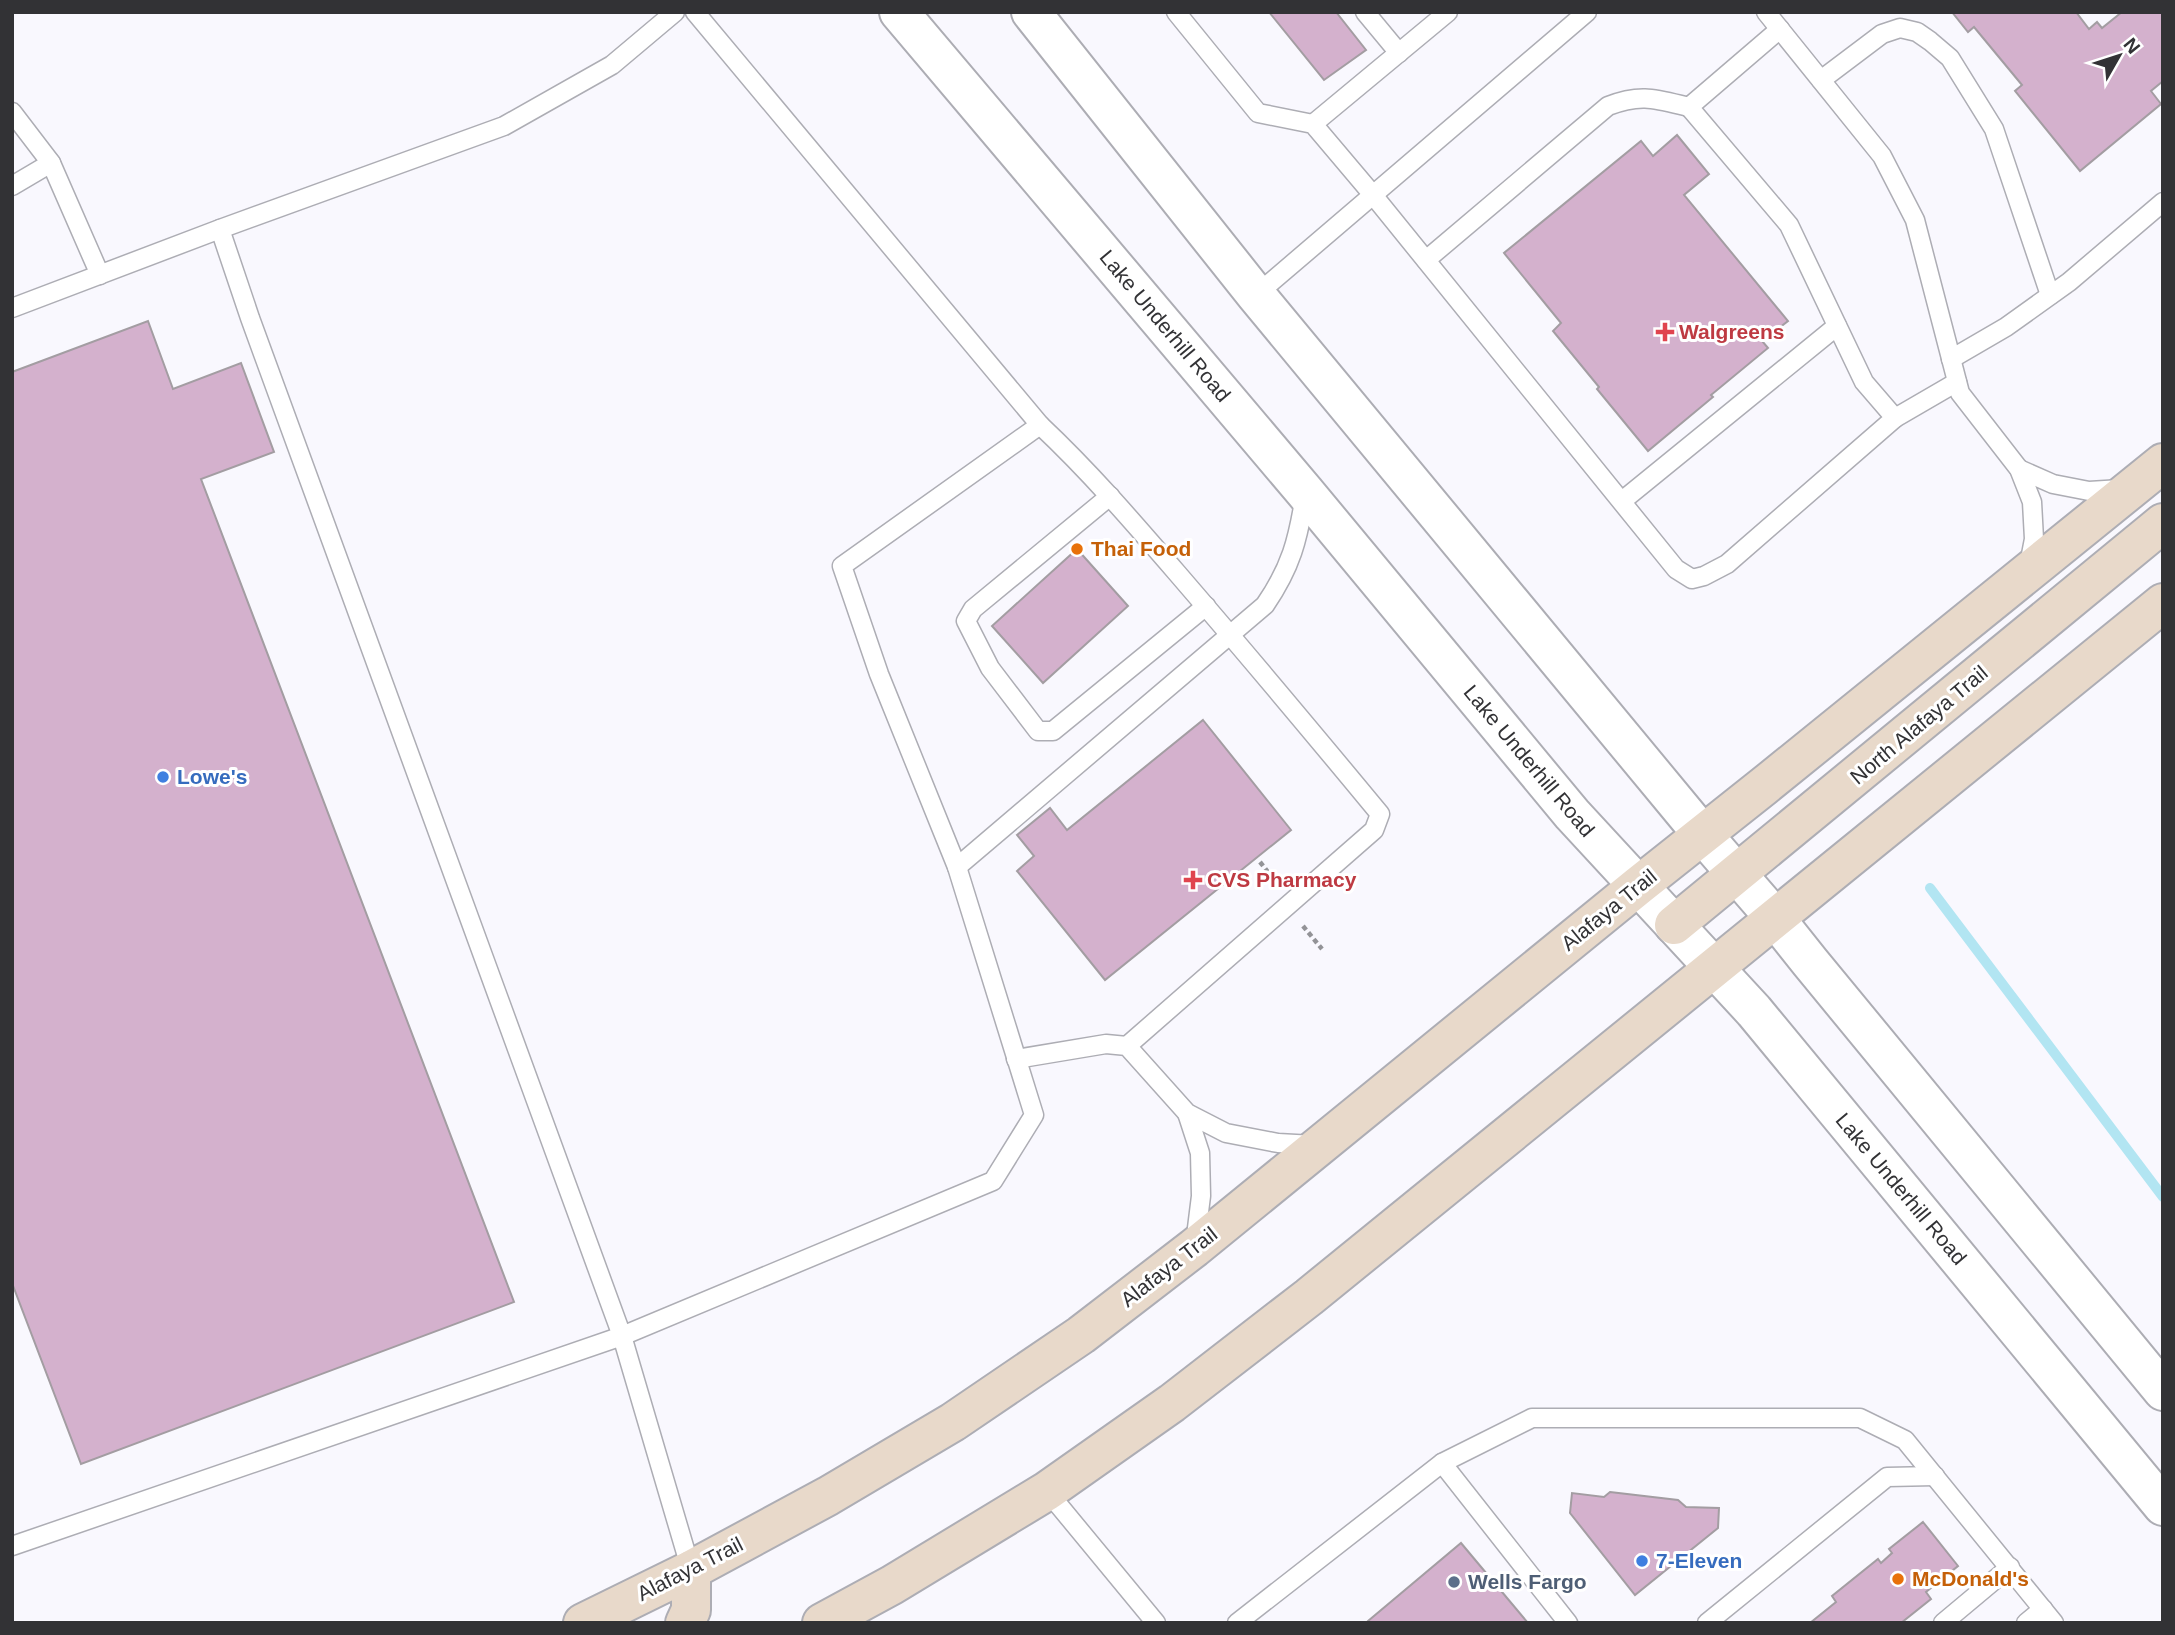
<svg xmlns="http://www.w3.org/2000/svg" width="2175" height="1635" viewBox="0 0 2175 1635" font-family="Helvetica,sans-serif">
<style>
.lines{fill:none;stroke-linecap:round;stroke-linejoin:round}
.stream{stroke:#b2e5f2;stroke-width:10}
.building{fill:#d4b1cd;stroke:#a39da2;stroke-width:2}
.service-casing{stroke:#adadb4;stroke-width:21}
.tertiary-casing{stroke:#adadb4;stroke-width:42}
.secondary-casing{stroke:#adadb4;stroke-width:42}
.path{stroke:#939397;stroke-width:4.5;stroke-dasharray:5 3.5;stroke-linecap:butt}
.service{stroke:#fff;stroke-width:18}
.tertiary{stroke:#fff;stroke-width:38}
.secondary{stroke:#e8d9ca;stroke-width:38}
.health-dot{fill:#e0444e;stroke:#fff;stroke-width:2.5}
.food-dot{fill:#e8710a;stroke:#fff;stroke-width:2.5}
.shop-dot{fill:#3f7fe0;stroke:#fff;stroke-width:2.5}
.service-dot{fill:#5c6f8a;stroke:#fff;stroke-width:2.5}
.labels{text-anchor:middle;stroke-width:6;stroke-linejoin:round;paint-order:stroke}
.street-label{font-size:21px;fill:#323235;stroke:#fff}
.health-label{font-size:21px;font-weight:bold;fill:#be3a42;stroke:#fff;text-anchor:start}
.food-label{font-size:21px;font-weight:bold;fill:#c56008;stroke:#fff;text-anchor:start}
.shop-label{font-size:21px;font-weight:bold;fill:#366cbe;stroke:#fff;text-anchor:start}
.service-label{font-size:21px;font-weight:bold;fill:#4e5e75;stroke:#fff;text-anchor:start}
</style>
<rect width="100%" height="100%" fill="#f9f8fe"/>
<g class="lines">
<!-- stream -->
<path class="stream" d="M1930 888 2163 1197"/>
</g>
<!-- building -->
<g class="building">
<path d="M1269 12H1336L1366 50 1324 80Z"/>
<path d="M1952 12H2076L2089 29 2097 22 2102 28 2122 12H2163V81L2151 91 2161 104 2080 171 2015 91 2022 85 1974 27 1968 32Z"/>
<path d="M1677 135 1709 174 1684 195 1788 321 1762 341 1768 348 1711 395 1713 397 1648 451 1597 389 1599 387 1553 331 1561 323 1504 253 1641 141 1653 156Z"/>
<path d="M148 321 173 389 241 363 274 452 201 479 514 1302 81 1464 12 1283V372Z"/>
<path d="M1077 549 1128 606 1043 683 992 626Z"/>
<path d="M1203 720 1291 830 1105 980 1017 871 1034 856 1017 835 1050 808 1067 830Z"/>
<path d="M1610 1492 1678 1500 1686 1507 1719 1508 1718 1528 1635 1595 1570 1513 1572 1493 1604 1497Z"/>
<path d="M1923 1522 1958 1566 1926 1592 1931 1599 1901 1623H1810L1836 1602 1832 1596 1878 1559 1881 1563 1892 1553 1889 1549Z"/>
<path d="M1461 1543 1528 1623H1369L1368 1621Z"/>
</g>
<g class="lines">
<!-- service casing -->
<g class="service-casing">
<g id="service">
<path d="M1176 12 1258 113 1313 124 1373 195 1676 569 1692 579 1704 576 1727 564 1895 418 1864 382 1789 225 1689 107 1780 29"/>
<path d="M1365 12 1399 53"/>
<path d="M1766 12 1882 156 1915 220 1960 393 2019 469 2032 502 2034 539 2029 565"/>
<path d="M1821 80 1882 34 1900 28 1917 32 1930 41 1950 58 1994 129 2050 295"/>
<path d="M12 112 51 163 100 275"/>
<path d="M1313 124 1448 12"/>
<path d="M12 186 51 163"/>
<path d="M220 229 250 318 622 1336 691 1570"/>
<path d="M1426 260 1608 106C1641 93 1656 99 1689 107"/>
<path d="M1256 295 1587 12"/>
<path d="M12 308 220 229 504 126 612 65 675 12"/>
<path d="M1951 359 2006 327 2069 282 2163 202"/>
<path d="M1895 418 1957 382"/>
<path d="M1040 425C1089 471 1133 522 1177 573 1246 653 1313 733 1380 814L1374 830 1127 1046"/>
<path d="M2019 469 2053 484 2089 491 2121 489"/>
<path d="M1110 496 973 609 966 621 990 668 1038 731H1053L1206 606"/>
<path d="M1622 501 1837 326"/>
<path d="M957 867 1265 605C1291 567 1298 540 1305 495"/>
<path d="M1016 1059 1106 1044 1127 1046 1187 1113 1226 1133 1278 1143 1314 1145"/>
<path d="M1187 1113 1200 1153 1201 1196 1195 1244"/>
<path d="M1442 1463 1568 1623"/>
<path d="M1047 1491 1156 1623"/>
<path d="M12 1546 622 1336 993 1181 1034 1115 957 867 879 674 842 566 1040 425 695 12"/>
<path d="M1237 1623 1442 1463 1532 1418H1860L1905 1440 2054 1623"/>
<path d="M1707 1623 1887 1477 1935 1476"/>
<path d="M1943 1623 2010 1567"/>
<path d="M2026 1623 2043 1609"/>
</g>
</g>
<!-- tertiary casing -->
<g class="tertiary-casing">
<g id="tertiary">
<path d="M899 12 1305 492 1572 814 1754 1011 2163 1506"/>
<path d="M1031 12 1256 295 1703 835 1775 918 1810 962 2163 1391"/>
</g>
</g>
<!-- secondary casing -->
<g class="secondary-casing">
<g id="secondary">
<path d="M1674 925 2163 523"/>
<path d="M583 1623 691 1570 828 1496 953 1422 1081 1335 1194 1248 1638 886 1764 786 2163 463"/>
<path d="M685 1623 691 1610V1570"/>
<path d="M822 1623 892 1585 1047 1491 1172 1403 1309 1297 2163 603"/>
</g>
</g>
<!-- path -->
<g class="path">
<path d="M1260 862 1275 881"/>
<path d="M1303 926 1322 949"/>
</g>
<!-- service -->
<use href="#service" class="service"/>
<!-- tertiary -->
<use href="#tertiary" class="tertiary"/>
<!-- secondary -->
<use href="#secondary" class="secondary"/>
</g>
<!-- markers -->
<g class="health-dot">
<path d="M1661.5 321.5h7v7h7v7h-7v7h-7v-7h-7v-7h7z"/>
<path d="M1189.5 869.5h7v7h7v7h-7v7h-7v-7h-7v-7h7z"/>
</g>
<g class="food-dot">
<circle cx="1077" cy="549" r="7"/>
<circle cx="1898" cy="1579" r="7"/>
</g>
<g class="shop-dot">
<circle cx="163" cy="777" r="7"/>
<circle cx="1642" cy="1561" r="7"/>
</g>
<circle class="service-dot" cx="1454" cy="1582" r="7"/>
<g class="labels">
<!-- street labels -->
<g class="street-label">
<text transform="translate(1165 326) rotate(50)" y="7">Lake Underhill Road</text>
<text transform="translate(1919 725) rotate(-40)" y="7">North Alafaya Trail</text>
<text transform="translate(1529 761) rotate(50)" y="7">Lake Underhill Road</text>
<text transform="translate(1609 910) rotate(-39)" y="7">Alafaya Trail</text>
<text transform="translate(1901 1189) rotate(50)" y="7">Lake Underhill Road</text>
<text transform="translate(1169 1267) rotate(-38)" y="7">Alafaya Trail</text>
<text transform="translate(690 1569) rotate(-27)" y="7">Alafaya Trail</text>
</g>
<!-- health labels -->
<g class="health-label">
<text x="1679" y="339">Walgreens</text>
<text x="1207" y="887">CVS Pharmacy</text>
</g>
<!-- food labels -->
<g class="food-label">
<text x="1091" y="556">Thai Food</text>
<text x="1912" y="1586">McDonald's</text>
</g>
<!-- shop labels -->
<g class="shop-label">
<text x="177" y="784">Lowe's</text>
<text x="1656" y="1568">7-Eleven</text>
</g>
<!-- service labels -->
<g class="service-label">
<text x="1468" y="1589">Wells Fargo</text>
</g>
</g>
<!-- border -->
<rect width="2175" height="1635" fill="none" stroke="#323235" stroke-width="28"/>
<!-- north arrow -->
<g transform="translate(2119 56) rotate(51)" stroke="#ffffff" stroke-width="5" paint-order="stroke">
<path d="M0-5L12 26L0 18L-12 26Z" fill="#323235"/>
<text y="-10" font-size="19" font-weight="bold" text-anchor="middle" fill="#323235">N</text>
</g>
</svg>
